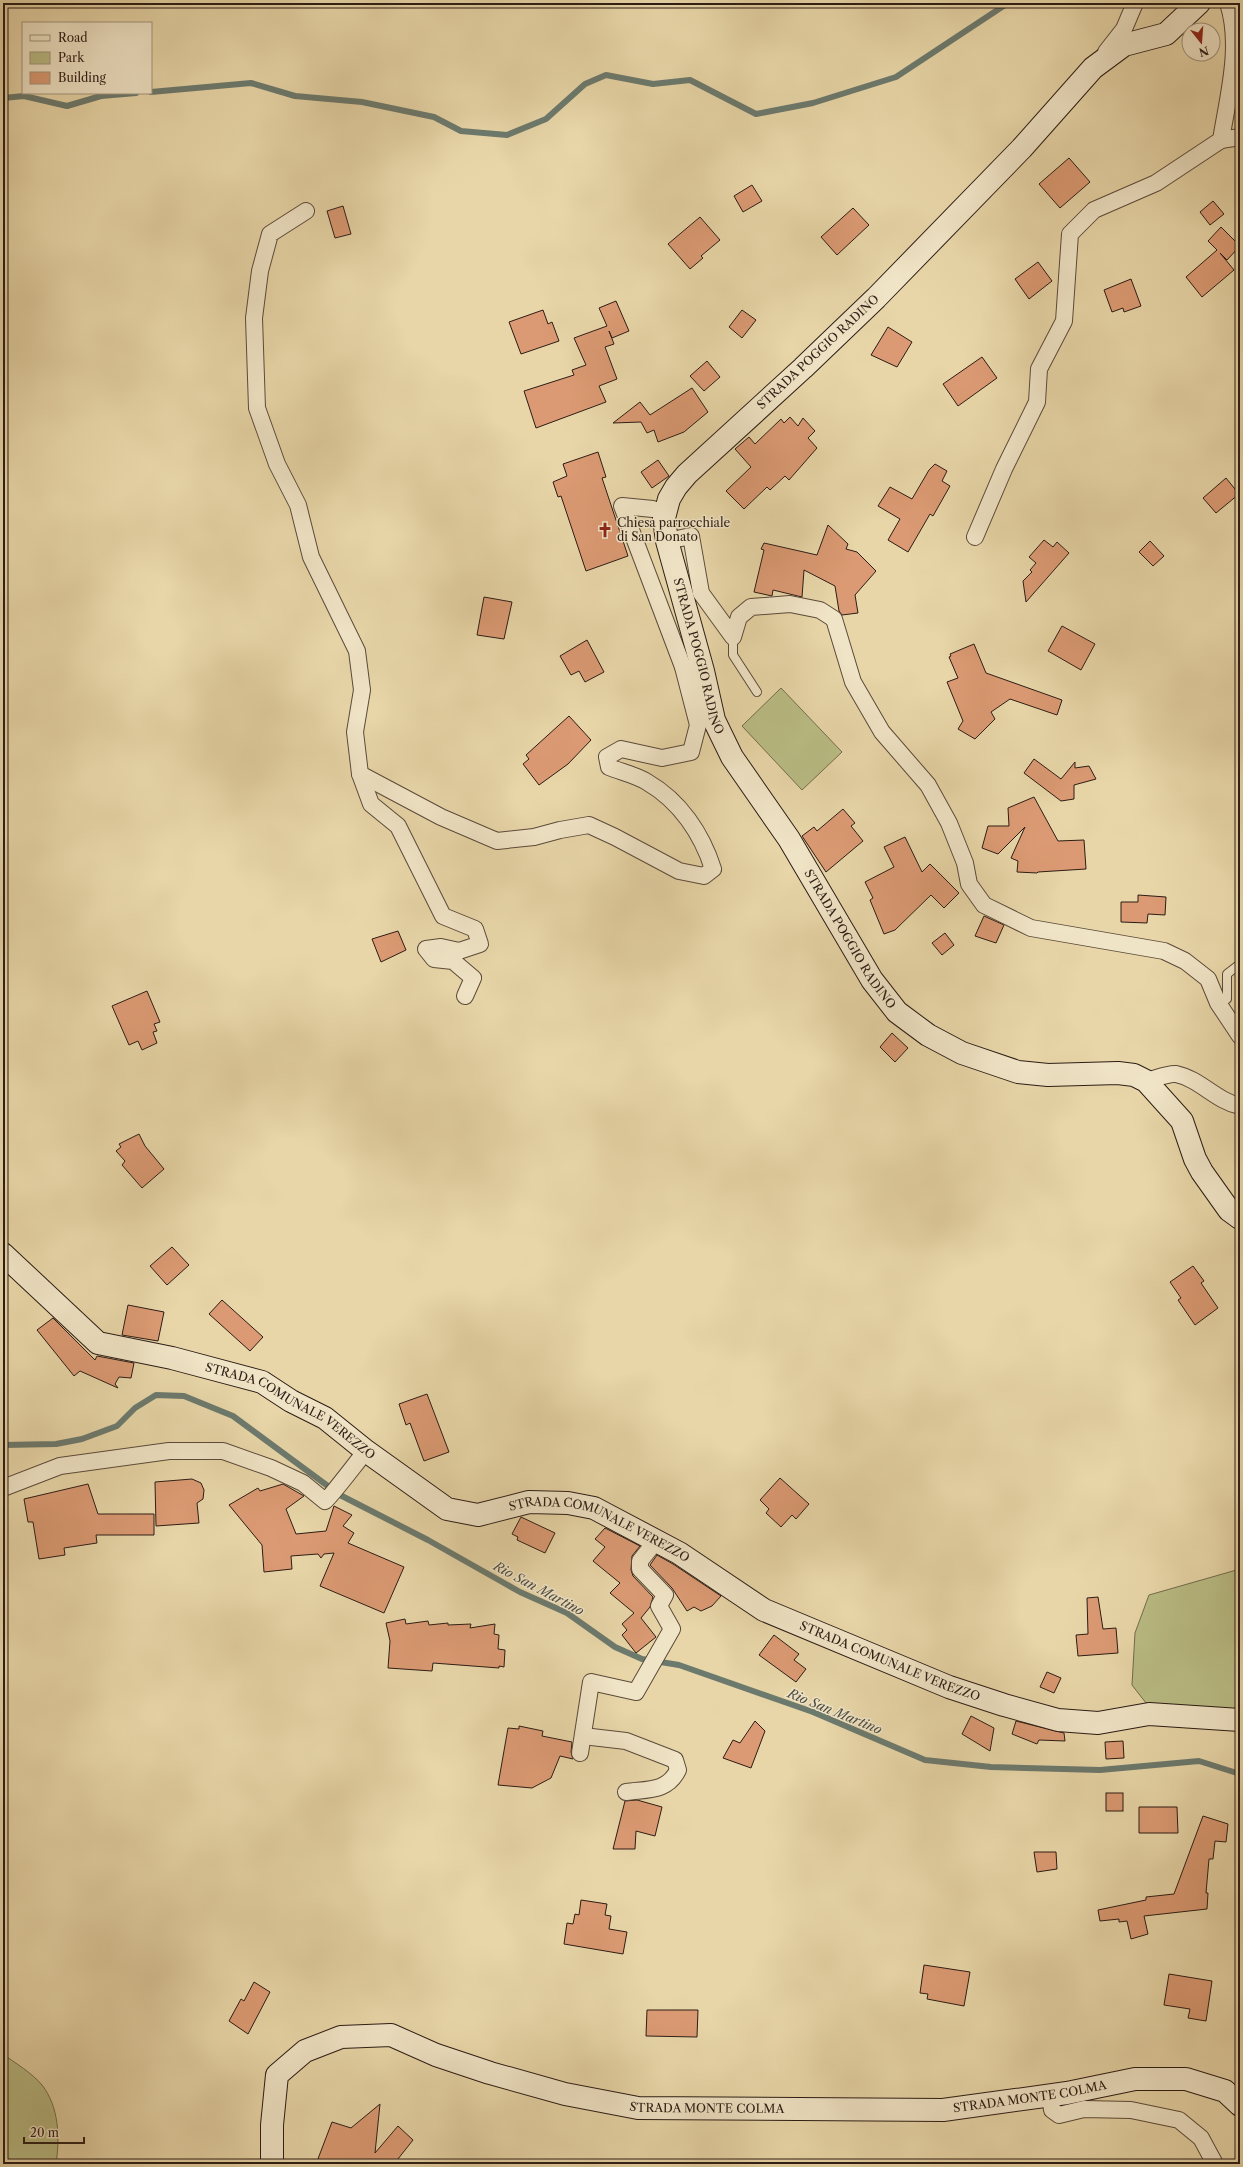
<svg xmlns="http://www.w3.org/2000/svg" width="1243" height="2167" viewBox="0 0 1243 2167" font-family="'Libre Caslon Text',serif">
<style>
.green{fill:#babd85;stroke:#736c4d}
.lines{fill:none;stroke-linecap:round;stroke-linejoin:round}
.stream{stroke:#6c7a6e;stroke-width:6}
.building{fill:#db9a73;stroke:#2c1c15}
.lane-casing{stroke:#5b4a3a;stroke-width:10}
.street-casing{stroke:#5b4a3a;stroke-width:18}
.secondary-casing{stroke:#2c1c15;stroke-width:24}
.lane{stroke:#f0e4c6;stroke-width:8}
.street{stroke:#f0e4c6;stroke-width:16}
.secondary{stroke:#f0e4c6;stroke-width:22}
.labels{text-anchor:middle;stroke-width:3;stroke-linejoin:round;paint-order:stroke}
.street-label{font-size:12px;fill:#2c1c15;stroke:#f0e4c6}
.poi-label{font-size:12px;fill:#2c1c15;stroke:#f0e4c6;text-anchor:start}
.water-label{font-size:13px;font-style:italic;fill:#4c4b41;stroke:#f0e4c6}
</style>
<rect width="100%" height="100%" fill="#e8d6a8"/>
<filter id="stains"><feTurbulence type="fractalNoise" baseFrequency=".005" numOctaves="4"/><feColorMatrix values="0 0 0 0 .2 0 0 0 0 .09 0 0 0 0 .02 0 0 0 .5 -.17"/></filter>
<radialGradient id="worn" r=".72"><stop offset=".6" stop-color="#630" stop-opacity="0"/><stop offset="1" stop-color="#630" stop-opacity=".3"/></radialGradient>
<!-- green -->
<g class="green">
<path d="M781 688 842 752 802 790 742 726Z"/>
<path d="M1240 1569V1711L1146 1703 1132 1685 1135 1633 1149 1595Z"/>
<path d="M3 2054C15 2063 32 2073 42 2085 59 2107 60 2137 56 2164H3Z"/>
</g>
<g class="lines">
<!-- stream -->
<g class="stream">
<path d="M151 92 251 83 295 96 362 102 434 117 461 131 507 135 546 119 585 84 606 75 653 84 690 80 756 114 813 103 896 77 1008 3"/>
<path d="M3 98 24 96 67 106 101 96 136 93"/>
<path d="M3 1445 56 1444 82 1439 117 1426 135 1408 156 1395 184 1396 233 1416 340 1495 428 1540 520 1592 567 1613 615 1647 642 1659 679 1665 813 1712 925 1760 991 1767 1100 1770 1199 1761 1240 1774"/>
</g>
</g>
<!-- building -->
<g class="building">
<path d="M1069 158 1090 182 1060 208 1039 184Z"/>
<path d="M752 185 762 201 743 212 734 196Z"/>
<path d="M1213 201 1224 214 1210 225 1200 212Z"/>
<path d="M343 206 351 234 335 238 327 211Z"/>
<path d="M853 208 869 225 837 255 821 237Z"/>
<path d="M700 217 720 240 701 256 703 258 690 269 668 244Z"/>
<path d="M1221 227 1240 246 1227 260 1220 253 1234 270 1202 297 1186 277 1217 250 1208 241Z"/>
<path d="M1038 262 1052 281 1029 299 1015 279Z"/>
<path d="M1131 279 1141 306 1124 312 1123 308 1112 312 1104 290Z"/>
<path d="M616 301 629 331 612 338 609 331 614 344 605 347 617 379 599 386 606 402 536 428 524 391 574 375 572 370 586 365 574 338 607 326 599 308Z"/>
<path d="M543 310 548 324 552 322 559 341 521 354 509 322Z"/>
<path d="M742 310 756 320 742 338 729 327Z"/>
<path d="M888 327 912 342 897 367 871 355Z"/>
<path d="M982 357 997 378 958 406 943 384Z"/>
<path d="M707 361 720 377 704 391 690 376Z"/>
<path d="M692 388 708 412 684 432 658 442 654 430 647 433 641 422 613 423 640 402 650 415Z"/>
<path d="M790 417 798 426 803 418 815 431 808 438 817 448 789 480 785 476 770 490 767 487 744 509 726 491 751 467 735 449 749 437 755 444 781 419 784 423Z"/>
<path d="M598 452 606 477 602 478 628 556 586 571 561 496 558 497 553 482 567 476 563 464Z"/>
<path d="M658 460 669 476 652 488 641 472Z"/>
<path d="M935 464 947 471 942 481 950 486 933 516 930 514 908 552 888 540 900 519 878 506 890 487 912 499 929 470Z"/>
<path d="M1226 478 1239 494 1216 513 1203 498Z"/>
<path d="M828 525 848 544 846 549 857 552 876 571 855 595 858 613 842 615 839 611 835 586 804 570 802 597 773 590 772 596 754 592 764 550 761 549 764 543 817 555Z"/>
<path d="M1044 540 1053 547 1057 542 1069 553 1026 602 1023 581 1032 572 1030 570 1036 563 1029 557Z"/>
<path d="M1150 541 1164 556 1153 566 1139 552Z"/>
<path d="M484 597 512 602 504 639 477 635Z"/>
<path d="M1062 626 1095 644 1081 670 1048 651Z"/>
<path d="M587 640 604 672 585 682 579 671 571 675 560 656Z"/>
<path d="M974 644 986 673 1062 700 1057 715 1010 699 991 712 995 719 975 739 958 729 963 721 947 682 958 678 949 657 951 656 950 654Z"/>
<path d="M569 716 591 740 568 764 539 785 523 764 529 759 526 755Z"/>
<path d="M1034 759 1061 779 1075 762V768L1089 766 1096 779 1074 785V799L1061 801 1024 773Z"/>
<path d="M1034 797 1058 841 1084 840 1086 869 1038 872 1037 873 1017 872 1018 861 1011 858 1025 827 998 854 982 848 988 826H1009L1008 808Z"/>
<path d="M843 809 855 823 851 826 863 841 826 872 802 836 814 827 817 831Z"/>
<path d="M905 837 922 872 930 864 959 893 944 908 931 895 895 930 884 934 870 900 873 898 865 882 894 867 884 847Z"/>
<path d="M1138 895 1166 897 1165 915 1148 914 1147 923 1121 922V902H1138Z"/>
<path d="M984 916 1004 925 996 943 975 936Z"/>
<path d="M398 931 406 950 381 962 372 939Z"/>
<path d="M945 933 954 945 942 955 932 943Z"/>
<path d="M147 991 160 1022 154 1024 157 1031 153 1032 157 1043 142 1050 138 1041 129 1045 112 1006Z"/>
<path d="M892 1033 908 1048 895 1062 880 1047Z"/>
<path d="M139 1134 145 1146 164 1169 142 1188 122 1165 125 1161 116 1151 121 1147 119 1144Z"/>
<path d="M172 1247 189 1265 167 1285 150 1266Z"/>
<path d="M1193 1266 1204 1281 1201 1283 1218 1308 1195 1325 1178 1300 1181 1298 1170 1282Z"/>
<path d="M222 1300 263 1337 250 1351 209 1314Z"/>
<path d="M128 1305 164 1312 158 1341 122 1335Z"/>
<path d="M53 1318 95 1360 97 1356 134 1363 131 1378 119 1377 115 1384 118 1388 80 1371 74 1376 37 1330Z"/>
<path d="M427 1394 449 1452 424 1461 410 1423 406 1425 399 1404Z"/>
<path d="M780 1478 809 1504 796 1519 792 1515 781 1527 766 1513 769 1509 760 1500Z"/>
<path d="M192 1479 201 1483 204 1490 203 1499 197 1503 199 1523 156 1526 155 1482Z"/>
<path d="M88 1484 98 1514H154V1535H96L97 1543 64 1548 65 1555 39 1559 33 1522H28L24 1499Z"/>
<path d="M283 1484 304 1496 286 1509 296 1534 326 1531 334 1506 352 1515 343 1526 354 1533 348 1543 404 1567 384 1613 320 1586 334 1553 324 1554 321 1558 318 1554 291 1556 292 1569 264 1572 262 1545 229 1505 258 1488 260 1491Z"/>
<path d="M521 1517 555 1533 545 1553 517 1540 518 1537 512 1534Z"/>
<path d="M605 1528 640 1546 632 1556 631 1570 633 1576 653 1597 650 1607 641 1618 656 1637 636 1653 622 1635 627 1630 622 1624 634 1613 610 1593 620 1583 593 1561 605 1547 595 1539Z"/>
<path d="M657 1555 673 1564 721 1596 712 1606 701 1611 694 1607 687 1611 672 1588 650 1565Z"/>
<path d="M1098 1597 1103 1629 1116 1628 1118 1653 1078 1656 1076 1635 1088 1634 1087 1598Z"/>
<path d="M405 1619 406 1624 428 1621 429 1625 448 1623V1625L471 1624 470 1628 495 1624 494 1634 499 1635 498 1649 505 1650 504 1667 499 1666V1668L433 1663 432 1671 388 1668 390 1641 386 1623Z"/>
<path d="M774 1635 799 1654 794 1660 806 1669 796 1682 759 1655Z"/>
<path d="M1047 1672 1061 1678 1054 1693 1040 1687Z"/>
<path d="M971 1716 994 1728 990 1751 962 1734Z"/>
<path d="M755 1721 765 1731 751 1768 723 1758 733 1740 740 1743Z"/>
<path d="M1016 1721 1064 1733 1065 1741 1039 1740 1037 1744 1012 1734Z"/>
<path d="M519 1726 543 1731 542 1736 572 1742 571 1752 573 1759 560 1756 551 1778 532 1788 498 1785 508 1728 519 1729Z"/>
<path d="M1123 1741 1124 1758 1106 1759 1105 1742Z"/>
<rect x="1106" y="1793" width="17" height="18"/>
<path d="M637 1800 662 1807 655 1836 636 1831 635 1849H613L625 1801Z"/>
<path d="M1139 1807H1177L1178 1833H1139Z"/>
<path d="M1203 1816 1228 1824 1226 1842 1215 1841 1213 1859H1209L1206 1893H1208L1207 1909 1144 1916 1148 1934 1131 1939 1127 1921 1119 1922V1919L1100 1921 1098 1910 1146 1900V1897L1174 1894Z"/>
<path d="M1034 1852H1056L1057 1869 1037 1872Z"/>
<path d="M581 1900 607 1904 605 1915 611 1916 609 1929 627 1932 623 1954 564 1944 567 1923 573 1924 575 1914 579 1915Z"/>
<path d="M924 1965 970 1972 964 2006 927 1999 928 1994 920 1993Z"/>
<path d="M1169 1974 1212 1981 1206 2021 1188 2018 1190 2009 1164 2005Z"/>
<path d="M254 1982 270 1992 248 2034 229 2021 241 1999 244 2001Z"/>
<path d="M647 2010H698L697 2037 646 2036Z"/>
<path d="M380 2104 375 2153 398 2126 413 2140 394 2164H316L332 2122 351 2128Z"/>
</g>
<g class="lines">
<!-- lane casing -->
<g class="lane-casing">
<g id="lane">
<path d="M733 637V655L757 692"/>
<path d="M1218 1003 1227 999V974L1240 964"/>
</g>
</g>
<!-- street casing -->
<g class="street-casing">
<g id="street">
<path d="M1106 52 1124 29 1135 3"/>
<path d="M1221 140 1240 137"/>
<path d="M306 211 270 234 260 271 254 318 257 408 277 464 298 505 311 557 357 651 362 690 355 732 360 774 441 817 497 841 534 837 560 830 589 825 615 837 679 871 704 876 713 869C702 834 680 801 647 782 636 775 621 772 609 767L607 757 621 749 662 758 691 752 698 725 683 667"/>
<path d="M653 509 622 506 683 667 693 671"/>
<path d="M975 537 1004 469 1037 402 1039 369 1064 321 1070 234 1094 210 1156 183 1221 140C1228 96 1242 46 1228 3"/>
<path d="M667 541 691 536 701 593 733 637 739 617 751 607 790 604 820 610 834 619 853 682 882 732 928 785 949 823 965 863 969 884 984 905 1031 928 1164 951 1185 961 1208 979 1218 1003 1240 1036"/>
<path d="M360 774 371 804 398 826 443 916 475 929 480 944 459 951 441 947 426 949 434 959 453 961 473 978 465 996"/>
<path d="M1146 1081C1155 1079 1168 1073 1176 1074 1200 1079 1216 1101 1240 1106"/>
<path d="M3 1488 60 1466 169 1451H223L271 1468 303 1483 325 1501C330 1498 359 1459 366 1451"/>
<path d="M583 1736 626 1741 675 1760 678 1770C667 1792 648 1789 626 1792"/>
<path d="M580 1753 591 1682 636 1692 672 1629 659 1606 665 1595 640 1569V1561L652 1546 646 1535"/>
<path d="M1050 2095 1052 2110 1059 2115 1084 2109 1131 2110 1179 2120 1201 2138 1215 2164"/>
</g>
</g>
<!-- secondary casing -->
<g class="secondary-casing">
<g id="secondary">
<path id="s1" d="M1199 3 1166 34 1124 45 1093 68 1022 148 876 298 803 368 687 474 676 487 669 499 664 518 665 526 667 541 703 671 714 720 732 757 789 839 872 980 897 1012 928 1035 962 1053 1018 1072 1048 1075 1118 1073 1134 1075 1146 1081 1182 1121 1195 1159 1202 1172 1229 1210 1240 1218"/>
<path id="s2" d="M3 1254 98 1343 172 1358 262 1382 291 1401 325 1418 366 1451 447 1509 478 1515 529 1502 568 1503 594 1508 679 1553 764 1610 949 1687 1004 1705 1058 1720 1098 1723 1149 1714 1240 1720"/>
<path id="s3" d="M272 2164V2125L277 2075 305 2051 341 2037 391 2035 436 2055 490 2073 565 2094 638 2108 943 2110 1067 2093 1135 2079H1186L1225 2091 1240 2105"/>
</g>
</g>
<!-- lane -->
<use href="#lane" class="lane"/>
<!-- street -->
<use href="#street" class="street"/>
<!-- secondary -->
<use href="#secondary" class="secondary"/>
</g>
<!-- icons -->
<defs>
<g id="church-bare" transform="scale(1.2)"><path d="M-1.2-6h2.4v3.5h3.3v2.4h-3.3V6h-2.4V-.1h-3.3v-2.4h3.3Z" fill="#8f2418" stroke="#f0e4c6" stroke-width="2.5" paint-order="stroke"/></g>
</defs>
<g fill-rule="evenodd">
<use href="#church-bare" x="605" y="530"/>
</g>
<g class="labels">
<!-- street labels -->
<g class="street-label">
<text transform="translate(818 352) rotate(-43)" y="4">STRADA POGGIO RADINO</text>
<text dy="4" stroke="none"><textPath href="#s1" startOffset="895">STRADA POGGIO RADINO</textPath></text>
<text dy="4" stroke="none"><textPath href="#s1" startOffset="1219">STRADA POGGIO RADINO</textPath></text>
<text dy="4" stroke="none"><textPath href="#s2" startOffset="337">STRADA COMUNALE VEREZZO</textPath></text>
<text dy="4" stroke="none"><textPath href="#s2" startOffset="684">STRADA COMUNALE VEREZZO</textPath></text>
<text dy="4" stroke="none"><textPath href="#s2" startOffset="1008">STRADA COMUNALE VEREZZO</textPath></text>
<text dy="4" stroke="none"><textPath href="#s3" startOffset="866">STRADA MONTE COLMA</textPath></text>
<text dy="4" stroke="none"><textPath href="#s3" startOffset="542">STRADA MONTE COLMA</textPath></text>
</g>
<!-- poi labels -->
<g class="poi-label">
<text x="617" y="527">Chiesa parrocchiale<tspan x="617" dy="14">di San Donato</tspan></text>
</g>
<!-- water labels -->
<g class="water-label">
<text transform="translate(539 1588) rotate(28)" y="5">Rio San Martino</text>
<text transform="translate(835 1711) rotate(22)" y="5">Rio San Martino</text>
</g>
</g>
<!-- margin -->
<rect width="1243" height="2167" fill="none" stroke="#e8d6a8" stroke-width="16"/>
<rect x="4" y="4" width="1235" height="2159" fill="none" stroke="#2c1c15" stroke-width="2"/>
<rect x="8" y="8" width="1227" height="2151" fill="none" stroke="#2c1c15"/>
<!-- legend -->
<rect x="22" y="22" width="130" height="72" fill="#f0e4c6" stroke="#a2947f"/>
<rect x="30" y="35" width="20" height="6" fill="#f0e4c6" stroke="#a2947f"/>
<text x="58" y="42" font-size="12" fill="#2c1c15">Road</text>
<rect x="30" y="52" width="20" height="12" fill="#babd85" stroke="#a2947f"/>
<text x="58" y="62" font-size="12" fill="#2c1c15">Park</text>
<rect x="30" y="72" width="20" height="12" fill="#db9a73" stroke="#a2947f"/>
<text x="58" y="82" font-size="12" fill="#2c1c15">Building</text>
<!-- north arrow -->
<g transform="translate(1201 42) rotate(163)"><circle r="19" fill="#f0e4c6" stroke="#a2947f"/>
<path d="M0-3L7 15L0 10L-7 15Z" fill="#8f2418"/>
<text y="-6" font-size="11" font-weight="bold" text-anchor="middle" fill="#2c1c15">N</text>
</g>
<!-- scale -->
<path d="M24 2137v6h60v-6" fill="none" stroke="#2c1c15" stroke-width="2"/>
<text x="30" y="2137" font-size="12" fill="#2c1c15" stroke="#f0e4c6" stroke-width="3" paint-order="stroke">20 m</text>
<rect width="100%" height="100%" filter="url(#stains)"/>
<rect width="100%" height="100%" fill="url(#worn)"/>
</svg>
